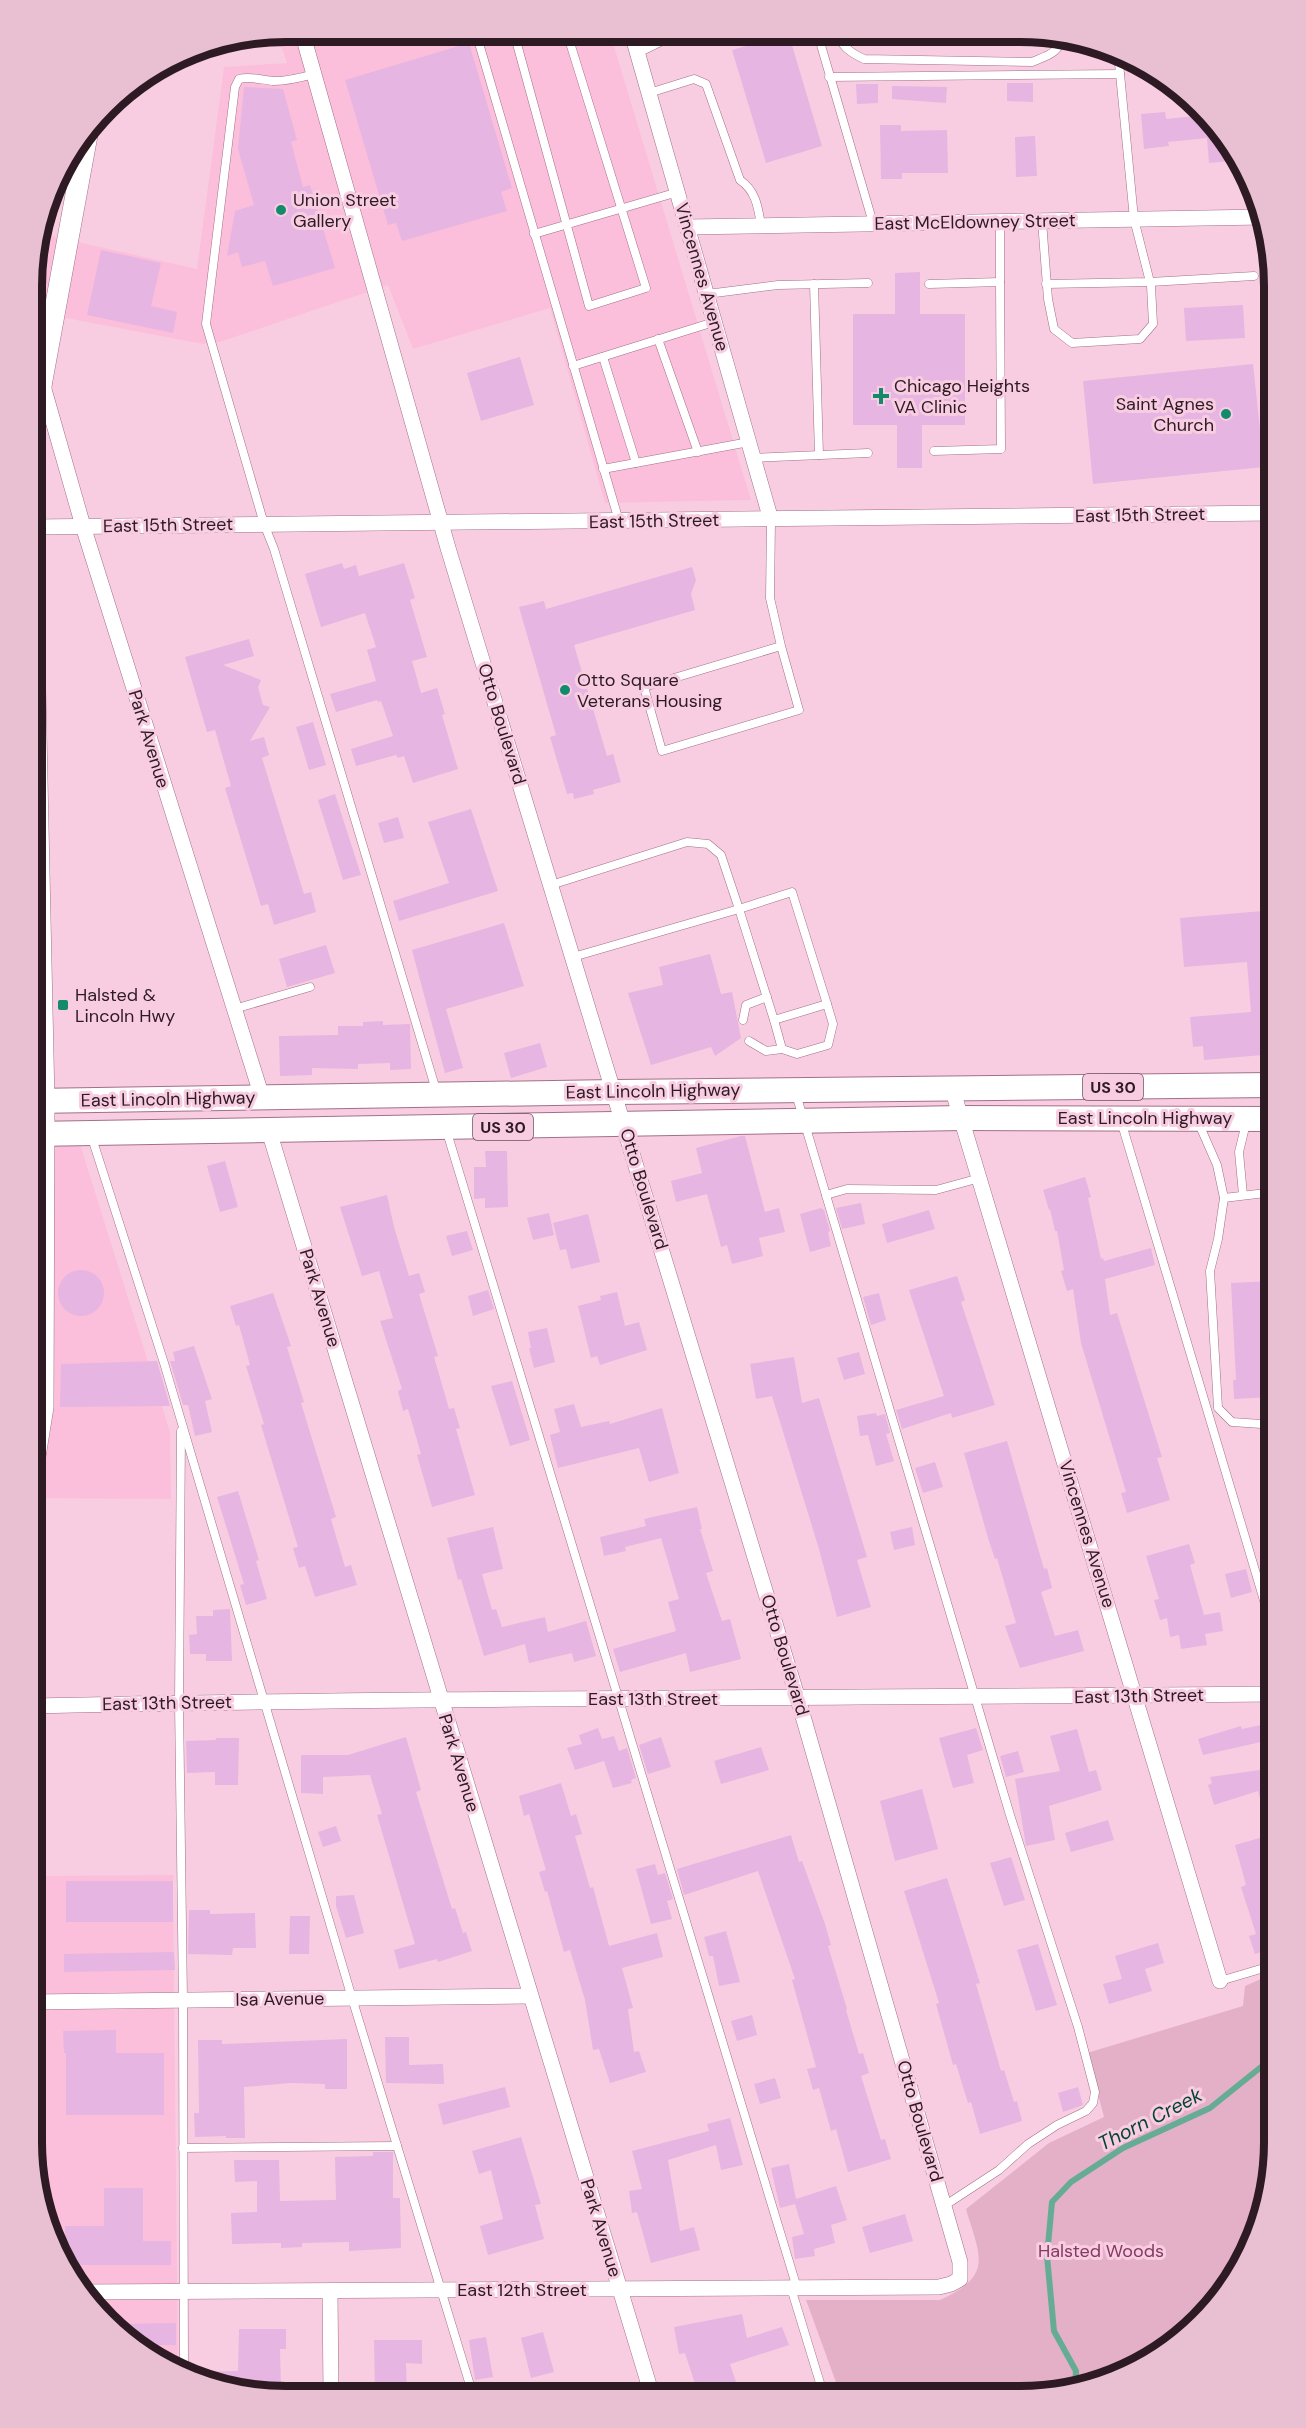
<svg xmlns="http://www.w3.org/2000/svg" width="1306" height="2428" viewBox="0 0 1306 2428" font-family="'DM Sans',sans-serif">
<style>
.built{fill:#fcbfdb}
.green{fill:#e4b0c8}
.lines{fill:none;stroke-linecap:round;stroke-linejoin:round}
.stream{stroke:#66ac94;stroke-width:6}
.building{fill:#e6b5e1}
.lane-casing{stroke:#a17087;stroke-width:9}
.street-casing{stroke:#a17087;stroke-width:16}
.secondary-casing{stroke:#a17087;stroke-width:22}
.primary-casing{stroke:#a17087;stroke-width:26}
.lane{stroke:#fff;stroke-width:8}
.street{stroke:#fff;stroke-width:15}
.secondary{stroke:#fff;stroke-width:21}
.primary{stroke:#fff;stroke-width:24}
.poi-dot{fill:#148a6c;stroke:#f9cde1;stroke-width:2}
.labels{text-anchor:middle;stroke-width:6;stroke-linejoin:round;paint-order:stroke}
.shield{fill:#f9cde1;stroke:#6a505c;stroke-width:1.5}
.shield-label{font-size:16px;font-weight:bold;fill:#2d1a23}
.poi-label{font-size:18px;fill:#2d1a23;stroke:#f9cde1;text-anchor:start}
.street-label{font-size:18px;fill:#2d1a23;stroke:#f9cde1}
.park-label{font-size:18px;fill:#843b61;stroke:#f9cde1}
.water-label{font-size:20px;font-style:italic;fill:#044433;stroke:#f9cde1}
.rim{fill:none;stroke:#2d1a23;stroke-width:8}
</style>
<rect width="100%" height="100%" fill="#f9cde1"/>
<!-- built -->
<g class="built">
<path d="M286 32 610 33 751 500 605 503 550 308 413 349 388 285 220 342 203 344 34 312V253L52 191 54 192 43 234 197 269 224 67 287 63 277 33Z"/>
<path d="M33 1144H80L170 1432 171 1499 32 1498Z"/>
<path d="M174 1875 173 1881 178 2371 131 2344 75 2284 45 2224 32 2142V1876Z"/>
</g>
<!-- green -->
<path class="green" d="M1274 1973V2159L1261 2224 1222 2296 1174 2344 1102 2383 1020 2396H841L806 2300H940C994 2275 980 2257 966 2209L1049 2143 1104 2117 1087 2053 1243 2006 1245 1986Z"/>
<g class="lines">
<!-- stream -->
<path class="stream" d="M1075 2387 1076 2371 1054 2331 1047 2256 1052 2202 1071 2182 1123 2148 1210 2108 1266 2063 1274 2061"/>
</g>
<!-- building -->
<g class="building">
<path d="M785 35H789L822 146 766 163 732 50Z"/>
<path d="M469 43 512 188 501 192 507 211 402 241 396 223 388 225 345 80Z"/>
<path d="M1007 83H1033V102L1007 101Z"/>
<path d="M856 84H878V103L857 104Z"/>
<path d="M892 86 947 87 946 103 892 99Z"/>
<path d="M244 87 283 89 297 140 291 142 303 187 310 185 335 268 273 286 265 261 242 267 238 252 227 256 235 211 254 205 238 149Z"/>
<path d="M1165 112 1166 119 1205 115 1231 145 1239 160 1209 163 1207 138 1168 142 1169 146 1144 149 1141 114Z"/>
<path d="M880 125H901V131L947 130 948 173H902V179H881Z"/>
<path d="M1035 136 1037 176 1016 177 1015 137Z"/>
<path d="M101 250 161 263 151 306 177 312 173 333 87 315Z"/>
<path d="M920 272V314H965V425H922V468H897V425H853V314H895V273Z"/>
<path d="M1243 305 1245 338 1186 341 1184 308Z"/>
<path d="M520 357 534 405 481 421 467 373Z"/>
<path d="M1253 364 1264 467 1093 484 1083 381Z"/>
<path d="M342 563 344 569 356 565 359 576 404 563 415 598 410 600 427 657 412 661 421 693 437 688 445 714 442 715 458 769 413 783 404 756 398 758 396 755 356 766 351 749 393 736 381 701 378 702 377 700 336 712 330 694 376 681 367 650 376 647 365 613 321 627 305 574Z"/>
<path d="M692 567 696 580 691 594 695 610 574 645 607 756 613 754 621 782 593 790 594 794 574 799 573 793 567 794 550 737 556 735 519 607 544 601 546 609Z"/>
<path d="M249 639 254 656 223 665 261 680 258 687 263 705 270 707 250 741 264 737 269 755 262 758 304 894 311 892 316 912 274 925 268 904 261 906 225 788 231 786 215 730 207 732 185 657Z"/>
<path d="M313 722 326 765 309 770 296 727Z"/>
<path d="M335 794 361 875 343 880 318 800Z"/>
<path d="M471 809 498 891 399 921 393 901 449 883 428 822Z"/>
<path d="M398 817 404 838 384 843 378 823Z"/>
<path d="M1274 910V1054L1204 1060 1203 1046 1193 1047 1190 1017 1251 1012 1247 962 1184 967 1180 918Z"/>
<path d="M504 923 524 986 446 1009 463 1068 445 1073 412 950Z"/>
<path d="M326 945 335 973 287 987 279 959Z"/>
<path d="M710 954 721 994 732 992 741 1038 715 1056 711 1047 651 1065 628 993 663 985 659 967Z"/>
<path d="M383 1021V1025L410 1024 411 1069 390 1070V1063L358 1064V1069L312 1068V1075L280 1076 279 1036 338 1035V1026H363V1022Z"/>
<path d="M540 1043 547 1067 511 1078 504 1053Z"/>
<path d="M741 1136H745L765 1212 779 1208 785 1232 759 1238 763 1256 732 1264 727 1245 721 1247 707 1194 676 1202 671 1181 702 1173 696 1148Z"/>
<path d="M485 1151H507L508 1207 485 1208V1198L474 1199V1167H486Z"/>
<path d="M225 1161 238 1207 220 1212 207 1166Z"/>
<path d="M1085 1177 1091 1197 1088 1198 1101 1259 1103 1258 1104 1261 1151 1248 1155 1265 1105 1279 1110 1315 1117 1313 1162 1457 1157 1458 1170 1500 1127 1513 1121 1493 1126 1492 1081 1343 1073 1289 1067 1291 1061 1271 1064 1270 1057 1231H1055L1050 1209 1049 1210 1043 1190Z"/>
<path d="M387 1195 394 1227 409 1276 419 1273 425 1292 419 1294 438 1356 434 1357 449 1409 454 1408 460 1428 456 1429 475 1495 432 1507 417 1455 421 1454 408 1409 403 1411 398 1391 402 1389 380 1321 393 1318 379 1271 362 1276 340 1207Z"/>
<path d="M861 1203 865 1224 842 1229 836 1208Z"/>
<path d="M821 1208 824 1210 830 1231 828 1232 831 1246 810 1252 800 1214Z"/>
<path d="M929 1210 935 1229 887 1243 882 1224Z"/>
<path d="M549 1213 554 1235 533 1240 527 1218Z"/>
<path d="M588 1214 600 1262 571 1269 566 1249 560 1250 553 1223Z"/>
<path d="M467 1231 473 1250 452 1256 446 1236Z"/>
<circle cx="81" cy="1293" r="23"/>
<path d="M957 1276 965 1300 961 1302 995 1405 952 1418 951 1413 902 1429 896 1410 944 1396 909 1290Z"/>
<path d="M1274 1281V1397L1234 1399 1233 1380H1236L1231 1283Z"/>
<path d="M488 1290 494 1309 473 1316 468 1296Z"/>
<path d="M617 1292 625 1326 639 1322 647 1350 600 1365 597 1356 591 1358 578 1306 601 1300 600 1296Z"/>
<path d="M273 1293 291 1346 287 1347 304 1402 301 1403 336 1517 331 1519 345 1567 351 1565 357 1585 315 1597 305 1566 299 1568 293 1548 298 1547 261 1425 264 1424 246 1366 250 1365 239 1325 236 1326 230 1306Z"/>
<path d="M879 1293 886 1320 871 1325 863 1297Z"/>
<path d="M547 1328 555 1362 534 1368 529 1348H531L528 1332Z"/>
<path d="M194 1346 212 1399 205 1401 212 1432 195 1436 188 1405H183L170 1361H175L173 1352Z"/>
<path d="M859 1352 865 1374 844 1380 837 1358Z"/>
<path d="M794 1357 802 1403 819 1398 867 1557 857 1560 871 1607 837 1617 819 1549 772 1396 756 1399 750 1364Z"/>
<path d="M157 1361 170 1406 60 1407 61 1364Z"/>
<path d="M512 1381 530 1440 510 1446 491 1386Z"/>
<path d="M574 1404 581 1427 609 1421 610 1424 662 1408 679 1473 649 1482 639 1448 558 1468 550 1435 560 1432 554 1409Z"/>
<path d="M876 1413 877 1416 885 1414 890 1433 886 1434 894 1461 876 1466 868 1435 860 1436 857 1416Z"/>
<path d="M1007 1441 1044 1569 1047 1568 1052 1588 1041 1592 1055 1636 1078 1630 1084 1651 1020 1668 1005 1626 1016 1623 997 1558 995 1559 988 1538 964 1453Z"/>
<path d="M935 1462 943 1487 923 1493 915 1468Z"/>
<path d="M238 1491 259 1560 256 1561 267 1599 246 1605 240 1585 244 1584 217 1497Z"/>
<path d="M697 1507 702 1529H700L713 1571 706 1573 722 1621 730 1619 741 1659 690 1672 686 1653 620 1672 613 1649 676 1631 668 1602 679 1599 661 1538 625 1547 626 1551 604 1556 600 1537 646 1526 644 1519Z"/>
<path d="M493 1527 503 1569 482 1574 492 1610 496 1609 502 1627 545 1617 548 1632 586 1621 596 1656 574 1662 572 1653 529 1663 525 1644 484 1656 461 1579 458 1580 447 1538Z"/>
<path d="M912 1527 915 1545 894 1550 890 1532Z"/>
<path d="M1189 1544 1195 1563 1190 1565 1204 1615 1220 1612 1223 1631 1205 1634 1207 1645 1181 1649 1179 1635 1170 1637 1167 1618 1160 1620 1154 1600 1159 1599 1146 1556Z"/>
<path d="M1246 1569 1252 1592 1231 1598 1225 1574Z"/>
<path d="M230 1609 232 1661H206V1654H190L189 1635 197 1634 196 1616H213V1610Z"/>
<path d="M1274 1722V1739L1203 1755 1198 1739 1241 1726 1242 1729Z"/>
<path d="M598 1728 602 1739 614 1736 619 1751 627 1748 636 1778 631 1780 632 1783 613 1788 604 1761 575 1770 567 1748 582 1744 579 1735Z"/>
<path d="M976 1728 983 1750 967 1755 974 1783 953 1788 939 1738Z"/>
<path d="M1077 1729 1089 1772 1096 1770 1102 1790 1049 1806 1055 1840 1026 1846 1015 1779 1060 1771 1050 1736Z"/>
<path d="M406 1737 421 1790 416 1792 452 1909 455 1908 463 1933 466 1932 472 1951 438 1962 437 1959 399 1969 394 1950 415 1944 377 1815 382 1814 370 1775 323 1777V1794L301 1793V1755H348Z"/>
<path d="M661 1737 671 1767 648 1774 639 1745Z"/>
<path d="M216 1738H239L238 1785H215V1772L187 1773 186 1741 216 1740Z"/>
<path d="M761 1747 769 1770 721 1784 714 1761Z"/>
<path d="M1018 1751 1024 1772 1006 1777 1000 1756Z"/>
<path d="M1274 1768V1830H1269L1258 1791 1214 1805 1208 1785 1212 1783 1210 1777Z"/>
<path d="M561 1783 571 1816 576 1814 582 1834 575 1836 590 1888 593 1887 609 1946 657 1933 663 1957 622 1968 633 2008 628 2009 634 2052 639 2051 646 2072 610 2083 599 2049 593 2050 585 2000 570 1950 564 1952 547 1891 545 1892 539 1872 546 1870 529 1814 524 1816 519 1796Z"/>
<path d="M922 1789 938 1849 895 1861 880 1801Z"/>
<path d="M1108 1820 1114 1840 1071 1852 1065 1833Z"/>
<path d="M336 1826 341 1841 323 1847 318 1832Z"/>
<path d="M1274 1834V1948L1255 1954 1249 1936 1256 1934 1241 1887 1246 1885 1235 1845Z"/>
<path d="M791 1835 799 1862 802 1861 825 1924 831 1945 828 1946 847 2009 846 2010 859 2054 863 2053 869 2073 861 2076 881 2140 885 2139 891 2159 848 2172 836 2129 831 2131 819 2088 813 2090 807 2069 816 2067 792 1980 795 1979 758 1871 684 1895 677 1869Z"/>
<path d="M1011 1857 1025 1900 1004 1906 990 1863Z"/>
<path d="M655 1864 658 1875 665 1873 673 1899 667 1901 672 1919 651 1924 636 1869Z"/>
<path d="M947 1878 980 1983 976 1984 1001 2071 1004 2070 1014 2102 1017 2101 1022 2121 980 2134 971 2102 968 2103 956 2064 953 2065 936 2004 939 2003 904 1891Z"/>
<rect x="66" y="1881" width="107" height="41"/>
<path d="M354 1895 364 1933 346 1938 336 1906V1896Z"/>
<path d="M189 1910H210V1914L255 1913 256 1948H233L232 1955 188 1954Z"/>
<path d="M290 1916H310L309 1954H289Z"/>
<path d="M726 1931 740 1982 719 1986 713 1956H709L704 1937Z"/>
<path d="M1158 1943 1164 1963 1145 1969 1152 1991 1109 2004 1103 1984 1122 1979 1115 1956Z"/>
<path d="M1038 1944 1057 2005 1036 2011 1017 1950Z"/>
<path d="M174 1952 175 1970 64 1972V1954Z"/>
<path d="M752 2015 757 2035 737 2041 731 2021Z"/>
<path d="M116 2030V2053H164V2115H66V2053H64L63 2031Z"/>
<path d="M385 2037H409V2065L443 2064 444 2084 386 2083Z"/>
<path d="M347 2039V2089H325V2084L290 2083 244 2087 245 2138H226V2136L195 2137 194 2113H199L198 2040H222V2044Z"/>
<path d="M775 2078 781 2098 760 2104 754 2084Z"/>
<path d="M505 2087 510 2107 443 2125 438 2104Z"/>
<path d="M1078 2087 1083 2105 1063 2112 1058 2093Z"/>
<path d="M730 2118 743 2165 721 2170 716 2145 668 2160 680 2231 694 2227 700 2250 651 2263 637 2212 632 2213 629 2191 642 2189 632 2151 709 2131 707 2124Z"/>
<path d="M521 2137 541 2204 535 2205 544 2239 488 2255 480 2226 503 2219 491 2170 479 2174 472 2151Z"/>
<path d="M373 2152H393V2198H400L401 2248 349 2251V2242L302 2243V2247L281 2248V2243L232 2244 231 2213 257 2212V2181L235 2182 234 2160H279L280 2201 336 2200 335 2157 373 2156Z"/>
<path d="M789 2164 796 2199 836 2186 847 2220 831 2225 835 2243 814 2249 815 2256 795 2259 792 2237 804 2234 795 2204 780 2208 771 2168Z"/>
<path d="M104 2188H143V2241H171V2265H66L65 2226H104Z"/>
<path d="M905 2214 913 2241 870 2253 862 2227Z"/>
<path d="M742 2314 747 2338 782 2327 789 2345 730 2364 737 2385 699 2396 685 2353 679 2354 674 2327Z"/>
<path d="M176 2323V2345H134L113 2324Z"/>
<path d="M239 2329H286V2349H280L281 2389 235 2390 189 2377 190 2372 238 2371Z"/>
<path d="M543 2332 554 2372 531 2378 521 2338Z"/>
<path d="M486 2337 493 2377 475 2380 469 2340Z"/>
<path d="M374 2340H422V2364L406 2363 407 2395H375Z"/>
</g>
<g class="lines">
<!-- lane casing -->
<g class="lane-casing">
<g id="lane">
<path d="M476 33 619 521"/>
<path d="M514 33 589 306 646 288 567 33"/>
<path d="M818 35 873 223"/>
<path d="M837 35C844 48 851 53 864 59L1032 62C1046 56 1061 53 1061 36"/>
<path d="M638 53 677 34"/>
<path d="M314 74C300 78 288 81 274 81 261 80 251 76 239 79L235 87 206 324 264 524 274 549 436 1090"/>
<path d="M829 77 1120 74"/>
<path d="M649 93 694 79 706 84 740 180C756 191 758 207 761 225"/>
<path d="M1042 221 1048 299 1054 329 1072 343 1140 339 1153 324 1151 286 1134 219 1118 53"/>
<path d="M534 234 678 192"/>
<path d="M1000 282V221"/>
<path d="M814 284 819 455"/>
<path d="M929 284 1000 282 1001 449 934 451"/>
<path d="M1046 284 1150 282 1254 276"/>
<path d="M707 294 778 285 868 283"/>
<path d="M658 339 698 452"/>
<path d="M603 357 636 463"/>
<path d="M573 366 714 322"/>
<path d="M753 458 868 453"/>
<path d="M603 469 749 442"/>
<path d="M771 520 770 598 781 646 644 687 662 751 799 710 781 646"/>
<path d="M551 885 687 842 708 844 721 855 739 909 573 957"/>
<path d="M792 892 827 1004 774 1020 739 909Z"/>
<path d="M234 1009 310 987"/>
<path d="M743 1020 746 1005 767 997"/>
<path d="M774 1020 782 1049 797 1054 828 1045 833 1024 827 1004"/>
<path d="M749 1041 766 1051 782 1049"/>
<path d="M796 1094 1010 1815 1078 2027 1095 2092 1093 2103 1086 2111 1057 2125 1028 2144 999 2170 944 2206"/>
<path d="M1121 1121 1274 1634"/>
<path d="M1199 1124 1217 1165 1224 1198 1218 1239 1210 1271 1218 1408 1232 1422 1274 1425"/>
<path d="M446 1129 797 2288"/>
<path d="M92 1138 164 1363 352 1998 473 2395"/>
<path d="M826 1195 847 1189 936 1190 980 1178"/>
<path d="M1243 1195 1239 1152 1246 1123"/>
<path d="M1224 1198 1274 1192"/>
<path d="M181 1431 179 1703 183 2000 184 2374"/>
<path d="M1220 1981 1274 1965"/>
<path d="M183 2148 397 2146"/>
<path d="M791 2288 824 2396"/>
</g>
</g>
<!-- street casing -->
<g class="street-casing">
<g id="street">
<path d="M632 34 771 520"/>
<path d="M688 227 1263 217"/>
<path d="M43 386 83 526 262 1097"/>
<path d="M33 527 1274 513"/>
<path d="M952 1088 1220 1981"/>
<path d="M269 1131 652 2395"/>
<path d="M32 1706C446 1697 860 1698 1274 1694"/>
<path d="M32 2002 529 1996"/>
<path d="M330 2291 331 2394"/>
<path d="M83 2292 939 2287 951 2284 960 2279V2262L798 1699 448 548 302 32"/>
</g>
</g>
<!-- secondary casing -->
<g class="secondary-casing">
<g id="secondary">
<path d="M33 439 42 380 87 135"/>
<path d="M32 1475 43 1407 44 1101 33 597"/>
<path d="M32 2120V2142"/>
</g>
</g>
<!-- primary casing -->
<g class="primary-casing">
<g id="primary">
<path d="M33 1101 614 1092 1274 1085"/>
<path d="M33 1134 962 1118 1274 1119"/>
</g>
</g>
<!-- lane -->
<use href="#lane" class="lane"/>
<!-- street -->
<use href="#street" class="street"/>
<!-- secondary -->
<use href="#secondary" class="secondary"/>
<!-- primary -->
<use href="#primary" class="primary"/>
</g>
<!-- markers -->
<g class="poi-dot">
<circle cx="281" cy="210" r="6"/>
<path d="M878 387h6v6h6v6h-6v6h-6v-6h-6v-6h6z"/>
<circle cx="1226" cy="414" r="6"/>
<circle cx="565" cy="690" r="6"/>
<rect x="57" y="999" width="12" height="12" rx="3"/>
</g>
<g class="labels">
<!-- shield labels -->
<g class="shield">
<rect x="1083" y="1074" width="60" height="26" rx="4.5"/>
<rect x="473" y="1114" width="60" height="26" rx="4.5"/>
</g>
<g class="shield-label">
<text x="1113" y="1093">US 30</text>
<text x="503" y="1133">US 30</text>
</g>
<!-- poi labels -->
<g class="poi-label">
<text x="293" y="206">Union Street<tspan x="293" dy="21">Gallery</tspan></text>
<text x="894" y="392">Chicago Heights<tspan x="894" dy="21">VA Clinic</tspan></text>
<text x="1214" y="410" text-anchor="end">Saint Agnes<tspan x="1214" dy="21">Church</tspan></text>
<text x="577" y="686">Otto Square<tspan x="577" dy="21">Veterans Housing</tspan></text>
<text x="75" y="1001">Halsted &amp;<tspan x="75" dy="21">Lincoln Hwy</tspan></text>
</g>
<!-- street labels -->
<g class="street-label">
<text transform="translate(975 222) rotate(-1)" y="6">East McEldowney Street</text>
<text transform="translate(702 277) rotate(74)" y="6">Vincennes Avenue</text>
<text transform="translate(1140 515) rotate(-1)" y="6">East 15th Street</text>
<text transform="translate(654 521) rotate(-1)" y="6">East 15th Street</text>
<text transform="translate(168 525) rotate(-1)" y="6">East 15th Street</text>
<text transform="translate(502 724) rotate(73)" y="6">Otto Boulevard</text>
<text transform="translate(149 739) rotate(73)" y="6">Park Avenue</text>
<text transform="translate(653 1091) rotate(-1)" y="6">East Lincoln Highway</text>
<text transform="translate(168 1099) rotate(-1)" y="6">East Lincoln Highway</text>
<text x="1145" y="1124">East Lincoln Highway</text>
<text transform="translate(644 1189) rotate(73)" y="6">Otto Boulevard</text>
<text transform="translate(320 1298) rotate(73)" y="6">Park Avenue</text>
<text transform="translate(1087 1534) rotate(73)" y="6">Vincennes Avenue</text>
<text transform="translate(785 1655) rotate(73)" y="6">Otto Boulevard</text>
<text transform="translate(1139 1696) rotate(-1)" y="6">East 13th Street</text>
<text x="653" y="1705">East 13th Street</text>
<text transform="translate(167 1703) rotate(-1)" y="6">East 13th Street</text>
<text transform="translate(459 1763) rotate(73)" y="6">Park Avenue</text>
<text transform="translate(280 1999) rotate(-1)" y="6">Isa Avenue</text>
<text transform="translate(920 2121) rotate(74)" y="6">Otto Boulevard</text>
<text transform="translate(601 2228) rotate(73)" y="6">Park Avenue</text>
<text x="522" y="2296">East 12th Street</text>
</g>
<!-- park labels -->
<g class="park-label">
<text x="1101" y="2257">Halsted Woods</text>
</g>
<!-- water labels -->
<g class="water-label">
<text transform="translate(1150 2119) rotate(-27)" y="7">Thorn Creek</text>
</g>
</g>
<!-- crop -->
<path d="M0 0H1306V2428H0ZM286 42H1020A244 244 0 0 1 1264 286V2142A244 244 0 0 1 1020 2386H286A244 244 0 0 1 42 2142V286A244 244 0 0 1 286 42Z" fill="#e9bfd2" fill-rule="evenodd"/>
<path class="rim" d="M286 42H1020A244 244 0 0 1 1264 286V2142A244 244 0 0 1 1020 2386H286A244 244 0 0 1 42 2142V286A244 244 0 0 1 286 42Z"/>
</svg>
